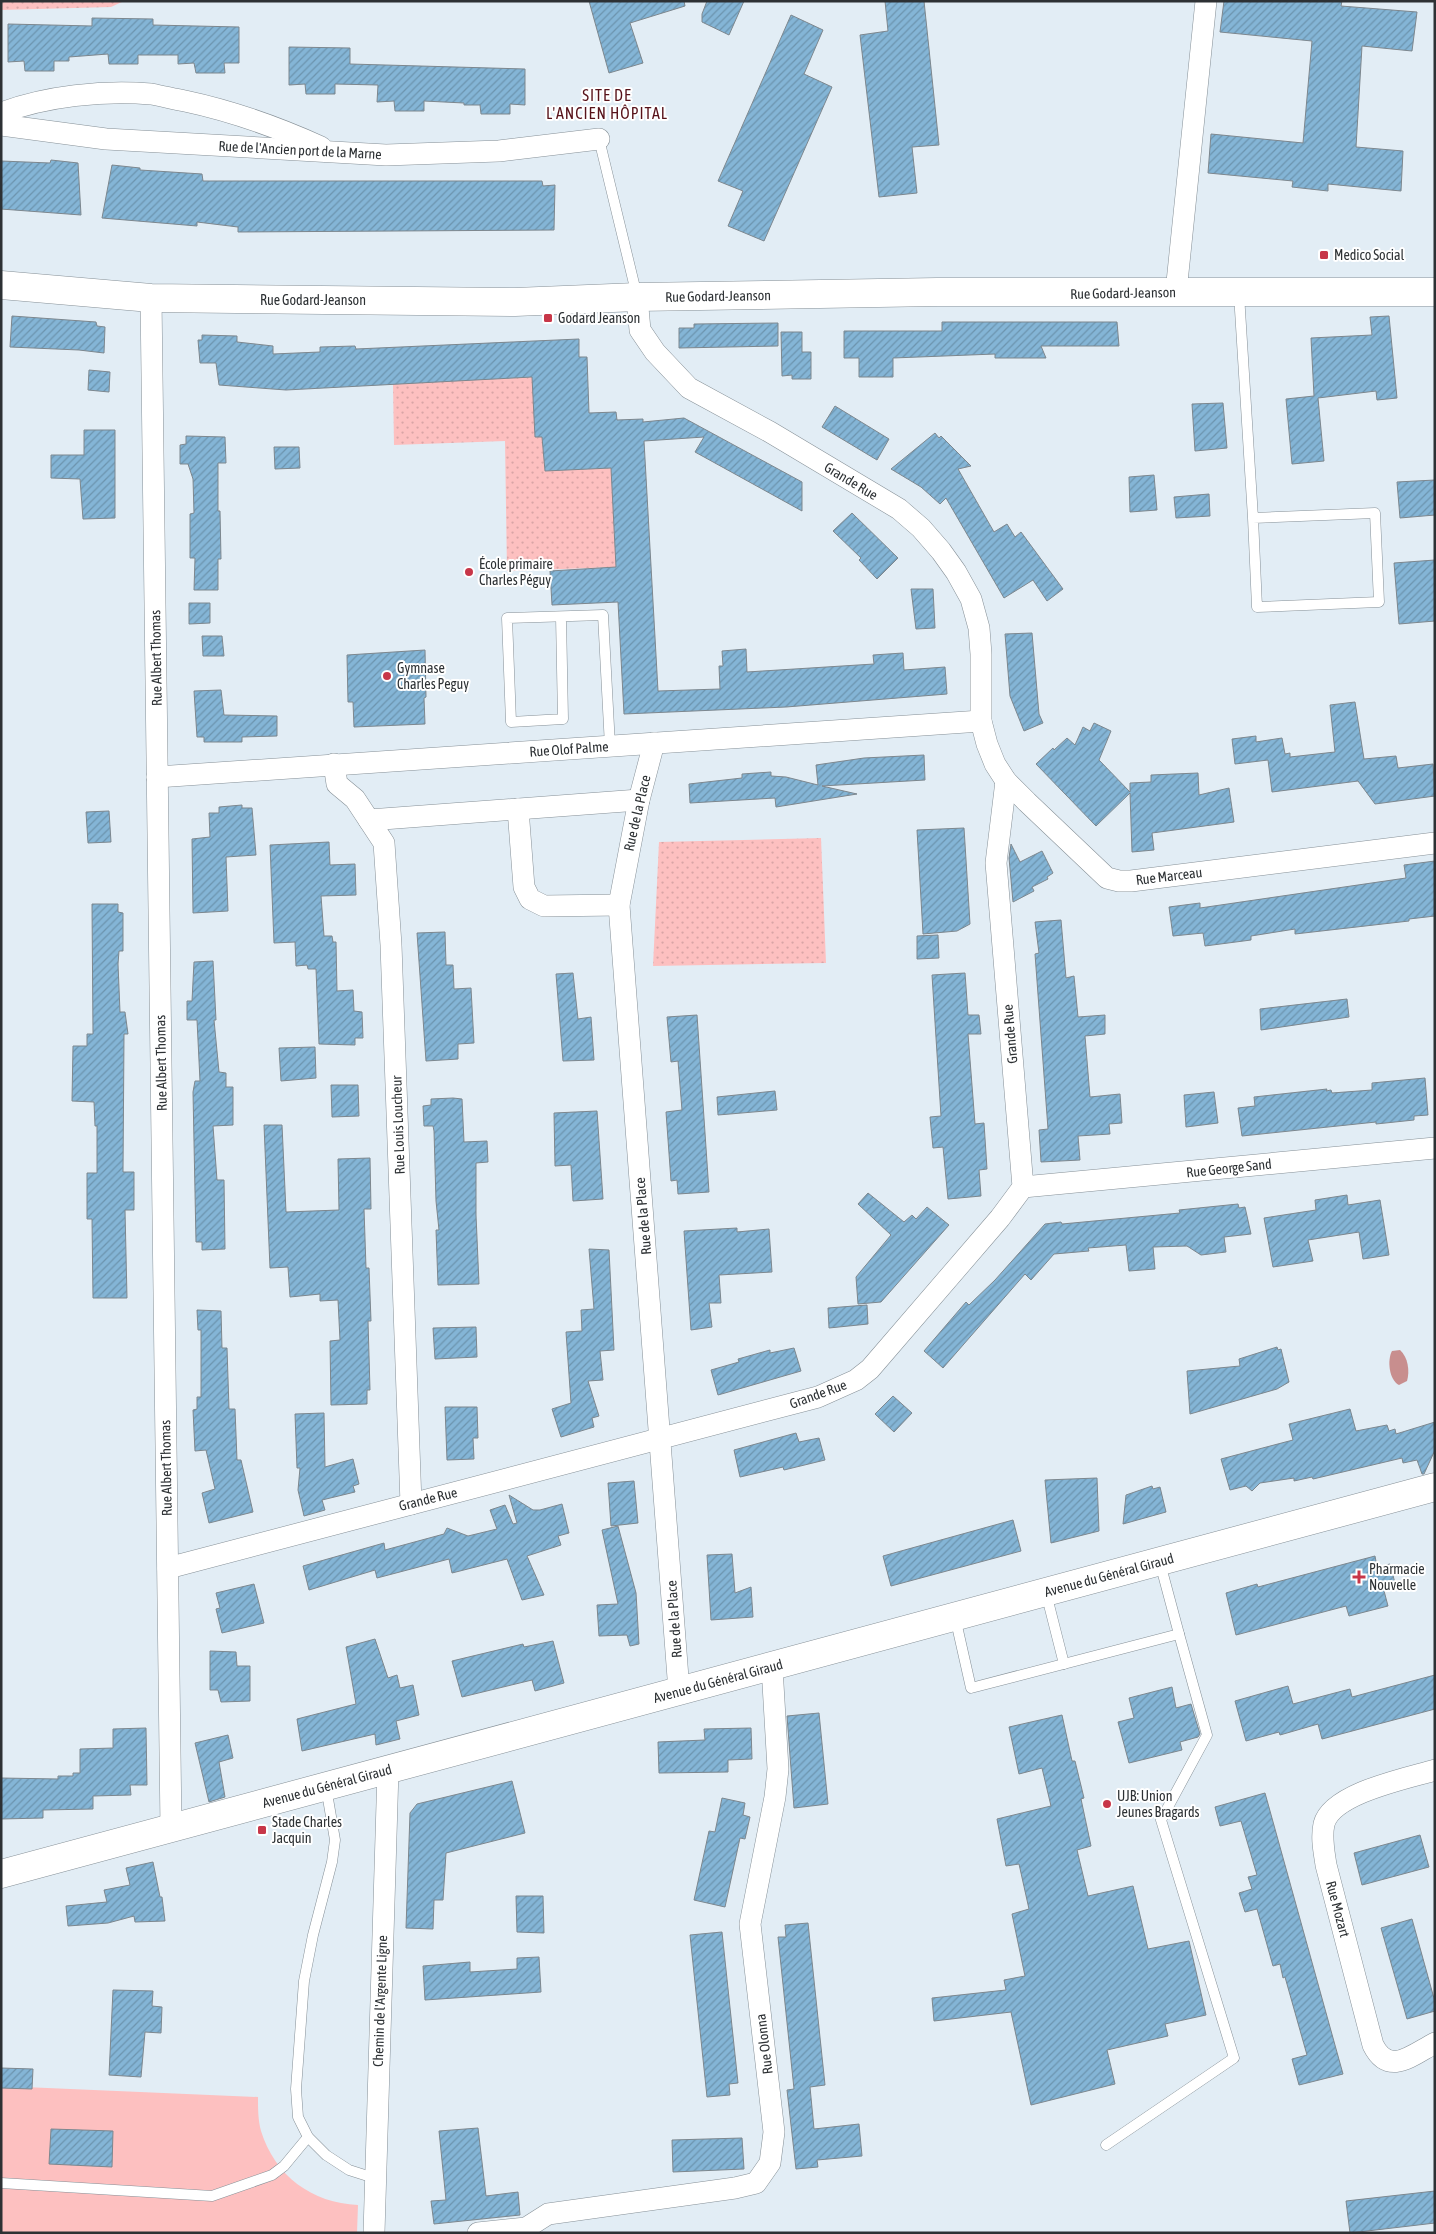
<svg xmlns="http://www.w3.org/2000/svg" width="1436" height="2234" viewBox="0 0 1436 2234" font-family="'Asap Condensed',sans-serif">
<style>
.grass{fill:url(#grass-dots)}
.garden{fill:#fdc0c0}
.water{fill:#c88e8e}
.building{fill:url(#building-hatch);stroke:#7d878e}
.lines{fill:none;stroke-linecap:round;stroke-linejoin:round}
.lane-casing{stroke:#869097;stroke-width:11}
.street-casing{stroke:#869097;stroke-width:22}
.secondary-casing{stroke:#869097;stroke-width:29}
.lane{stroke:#fff;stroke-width:10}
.street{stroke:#fff;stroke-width:21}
.secondary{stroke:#fff;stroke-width:28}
.poi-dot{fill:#c73648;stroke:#fff;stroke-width:2}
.labels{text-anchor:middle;stroke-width:4;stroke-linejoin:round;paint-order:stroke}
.street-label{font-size:14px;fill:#2d3134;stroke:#fff}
.poi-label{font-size:14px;fill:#2d3134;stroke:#fff;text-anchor:start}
.quarter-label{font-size:16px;letter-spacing:1px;fill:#57121a;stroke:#fff}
</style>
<defs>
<pattern id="grass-dots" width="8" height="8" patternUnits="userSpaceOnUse" patternTransform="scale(1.25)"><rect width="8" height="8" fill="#fdc0c0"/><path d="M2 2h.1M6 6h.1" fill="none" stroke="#d9a5a6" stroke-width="1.8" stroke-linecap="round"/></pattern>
<pattern id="building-hatch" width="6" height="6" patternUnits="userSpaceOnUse" patternTransform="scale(1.25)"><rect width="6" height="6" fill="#84b5d6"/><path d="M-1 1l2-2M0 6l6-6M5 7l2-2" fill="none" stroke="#6c94ae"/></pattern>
</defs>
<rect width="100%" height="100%" fill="#e2edf5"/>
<!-- grass -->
<g class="grass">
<path d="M1 1H124L111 7 1 10Z"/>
<path d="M532 377 542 437 545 471 611 468 616 567 507 571 505 441 394 445 393 384Z"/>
<path d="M821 838 826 963 653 966 659 842Z"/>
</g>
<!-- garden -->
<path class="garden" d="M1 2086 258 2097C258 2108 258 2120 261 2131 275 2176 312 2203 358 2205L357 2233H1Z"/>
<!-- water -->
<path class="water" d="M1400 1350C1408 1357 1410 1371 1407 1381L1399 1385C1389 1380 1387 1360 1392 1351Z"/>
<!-- building -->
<g class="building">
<path d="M589 1H684L685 6 630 23 643 63 609 73Z"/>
<path d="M707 1H744L729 35 702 22V14Z"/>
<path d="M885 1H924L939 145 912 147 917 193 879 197 860 35 888 31Z"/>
<path d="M1224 1H1342L1341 6 1417 12 1412 51 1362 46 1356 147 1403 151 1401 191 1328 184V191L1292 187 1293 181 1208 173 1211 134 1303 143 1312 41 1220 32Z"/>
<path d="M791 15 823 30 804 74 832 87 764 241 728 226 743 191 718 181Z"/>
<path d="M92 18 153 19V25L239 27V63H224L225 73H196L194 63 178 64V55H138V64H109L108 54 69 57V61H54V71H25L24 61 8 62V24L92 26Z"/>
<path d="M289 47 350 48V64L525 69V105L510 104V114H481L480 105H464V103L424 101V111H395L394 101 377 102 378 85 335 84V94H306L305 84 289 85Z"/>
<path d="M51 160 78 163 81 215 1 209V161L50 163Z"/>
<path d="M112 165 140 168V170L202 174 203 181H542L543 186 555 185 554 230 238 232V227L197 222V226L102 218Z"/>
<path d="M12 316 96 322 97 326 105 327 104 353 79 350 10 347Z"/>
<path d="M1389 316 1397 398 1377 400 1376 391 1318 398 1324 461 1292 464 1286 399 1314 396 1311 338 1372 335 1370 317Z"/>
<path d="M942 322H1117L1119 346H1041L1046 358H995V354L893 358V377H859V358H844V331H942Z"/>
<path d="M778 323V346L679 348V328H694V324Z"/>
<path d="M781 332H802V352H811V379H792V375L782 376Z"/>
<path d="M202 335 237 336V342L273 346V354L320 352V347L355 346 356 349 579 339V357H587L589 413 616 412 617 420 643 419V422L684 418 802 482V511L695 452 704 437 644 441 658 691 720 689 719 666H723L722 651 746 649 747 672 874 664 873 655 903 653 904 670 945 667 947 694 786 707 624 714 618 602 552 605 550 571 616 567 611 468 545 471 542 437H535L532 377 286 390 219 385 216 363H200L198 340H202Z"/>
<path d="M89 370 110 372 109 392 88 390Z"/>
<path d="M1223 403 1227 448 1195 451 1192 404Z"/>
<path d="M835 406 889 439 877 460 822 427Z"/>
<path d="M84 430H115V518L83 519 80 479 51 478V455H84Z"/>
<path d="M935 433 939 438 941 436 971 466 958 469 994 532 1007 524 1015 537 1021 532 1063 589 1047 601 1033 580 1004 598 946 498 940 504 921 487 891 469Z"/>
<path d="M186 436 225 437 226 463H218V511H220L221 559H218V590H194L195 558H190V514L194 513 193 479 188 464H180V445L186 444Z"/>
<path d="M274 447H299L300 468 275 469Z"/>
<path d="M1154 475 1157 510 1130 512 1129 477Z"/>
<path d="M1435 480V515L1400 518 1397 482Z"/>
<path d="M1209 494 1210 516 1176 518 1174 497Z"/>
<path d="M852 513 898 558 877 579 859 560 861 558 833 531Z"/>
<path d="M1435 560V621L1399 624 1394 563Z"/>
<path d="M911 589H933L935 628 916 629Z"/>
<path d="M189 603H210V623L189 624Z"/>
<path d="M1032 633 1039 714 1043 723 1024 731 1010 696 1005 634Z"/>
<path d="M202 636H222L224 656H203Z"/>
<path d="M425 650 426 697 424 698 425 724 354 727 353 702H348L347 655Z"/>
<path d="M221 690 224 715 277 716V736L242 737V742H204V737H197L194 691Z"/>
<path d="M1355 702 1364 759 1396 756 1398 768 1433 764 1435 796 1375 804 1358 781 1272 792 1268 760 1235 764 1232 739 1256 736V742L1282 738 1285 754 1290 753V757L1335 752 1330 705Z"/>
<path d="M1094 723 1111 731 1099 760 1130 792V783L1151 782V775L1198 773 1199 795 1229 788 1234 822 1152 833 1154 850 1132 852 1130 793 1096 826 1036 764 1053 748 1054 750 1067 738 1075 745 1083 727 1090 731Z"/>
<path d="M924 755 925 780 822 786 857 794 776 807 775 798 690 803 689 784 742 778V774L771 772V776L786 777 818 785 816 765 864 758Z"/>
<path d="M242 805V808H252L256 855 226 857 228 911 193 913 192 839 210 837 209 813H219V807Z"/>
<path d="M109 811 111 842 88 843 86 812Z"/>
<path d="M964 828 970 924 957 931 923 934 917 830Z"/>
<path d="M329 842 330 865 355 864 356 895 321 896 324 936H332L333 942H336L337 991 353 990 354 1011 362 1012 363 1038H355V1045L319 1044 316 969H308L307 965 296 966 295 942 274 943 270 845Z"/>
<path d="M1011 844 1020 862 1042 851 1053 873 1047 877 1048 879 1032 887 1034 891 1013 902 1009 858Z"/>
<path d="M1435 861V916L1409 919V921L1295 934V929L1251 936V940L1205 946 1203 933 1173 936 1169 907 1200 903V908L1406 878 1404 865Z"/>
<path d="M92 904H118V912L123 913V951H119L118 964 120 1012H125L128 1034H124L123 1172H134V1210H125L127 1298H93L92 1219H87V1173H97V1126H95L94 1102 72 1101 73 1046H87V1034H93Z"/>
<path d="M1061 920 1066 978 1074 976 1078 1017 1105 1015V1034L1085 1036 1090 1097 1120 1094 1122 1123 1109 1124 1110 1134 1078 1136 1080 1160 1041 1162 1039 1130 1048 1129 1035 954 1039 953 1035 922Z"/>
<path d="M445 932 446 965H453L454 989 471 988 474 1043 458 1044V1059L426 1061 417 933Z"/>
<path d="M938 935 939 958 917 959V936Z"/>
<path d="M213 961 216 1020H214L219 1072 226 1073V1087H233V1125L213 1126 217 1180H224L225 1249 202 1250V1242H196L193 1092 195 1081H200L197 1020H187V1001H192L194 962Z"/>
<path d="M573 973 578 1019 591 1017 594 1060 563 1061 556 974Z"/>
<path d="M965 973 968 1015H979L981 1034H968L975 1124 984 1123 987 1169 979 1170 981 1196 948 1199 943 1147 933 1148 930 1117 941 1116 932 975Z"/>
<path d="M1347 999 1349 1017 1261 1030 1260 1009Z"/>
<path d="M697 1015 709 1192 678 1194 677 1180 671 1181 666 1112 682 1110 678 1061 671 1062 667 1017Z"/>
<path d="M315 1047 316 1078 281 1081 279 1048Z"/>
<path d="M1425 1078 1428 1115 1414 1116V1120L1376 1124V1122L1242 1136 1238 1108 1255 1106 1254 1097 1327 1089 1326 1091 1331 1090 1332 1093 1372 1090V1083Z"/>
<path d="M331 1085H358L359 1116 332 1117Z"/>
<path d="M775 1091 777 1110 718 1115 717 1097Z"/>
<path d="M1214 1092 1218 1123 1186 1127 1184 1095Z"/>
<path d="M453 1098 462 1099 464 1142 487 1141 488 1162 476 1163V1215L479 1284 438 1285 436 1230H439L436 1201 434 1131 433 1126H424L423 1106 431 1105V1099Z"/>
<path d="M597 1111 603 1199 573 1201 571 1165 555 1166 554 1113Z"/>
<path d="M264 1125H282L286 1212 339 1210 338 1159 370 1158 371 1209H364L366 1268H369L371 1321H368L370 1390H367V1404L331 1405 330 1341 340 1340 338 1300 320 1301V1294L290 1297 288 1267 270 1268Z"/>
<path d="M868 1193 904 1222 912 1215 916 1219 927 1207 949 1225 881 1302 858 1304 856 1277 891 1235 858 1204Z"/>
<path d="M1347 1195 1348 1205 1380 1200 1389 1255 1363 1259 1359 1232 1308 1240 1313 1261 1273 1267 1264 1218 1316 1210 1315 1200Z"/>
<path d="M1238 1204 1239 1208 1245 1207 1251 1234 1224 1237 1226 1252 1201 1255 1187 1246 1153 1247 1155 1269 1129 1271 1126 1245 1088 1248 1089 1251 1054 1254 1031 1280 1025 1274 943 1368 924 1351 966 1302 969 1305 995 1280 1045 1224 1061 1222 1062 1224 1180 1213 1179 1210Z"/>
<path d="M737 1228V1232L769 1229 772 1272 719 1275 721 1303H709L712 1327 691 1330 684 1231Z"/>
<path d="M589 1249 609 1250 614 1350 600 1351 603 1380 588 1381 599 1416 592 1418 594 1427 561 1437 552 1409 571 1403 566 1332 582 1331 581 1310 594 1309Z"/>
<path d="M867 1305 868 1324 829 1328 828 1308Z"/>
<path d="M197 1310 221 1311 222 1348H227L229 1409H235L237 1460H241L253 1512 209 1523 202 1493 215 1489 206 1450 195 1451 193 1410 197 1409V1397H201V1330H198Z"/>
<path d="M476 1327 477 1357 435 1359 433 1328Z"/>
<path d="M1277 1347 1278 1350 1281 1349 1289 1382 1277 1389 1190 1414 1187 1371 1240 1366 1239 1359Z"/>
<path d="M794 1348 801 1371 718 1395 711 1370 739 1362 738 1359 770 1350V1353Z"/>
<path d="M893 1396 912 1413 894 1432 875 1414Z"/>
<path d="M445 1407H477L478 1438H473L474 1459 447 1460Z"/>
<path d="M1350 1409 1356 1431 1387 1425 1389 1431 1395 1429 1396 1434 1435 1422V1450L1424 1474H1422L1417 1460 1403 1463 1402 1458 1313 1479 1312 1477 1294 1481V1478L1260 1483 1252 1491 1246 1486 1230 1490 1221 1459 1293 1440 1289 1424Z"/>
<path d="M324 1413 325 1467 353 1459 359 1484 353 1486 355 1492 322 1500 325 1510 304 1516 298 1490 300 1468H297L295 1414Z"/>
<path d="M796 1433 799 1442 819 1438 825 1460 784 1470 783 1467 740 1477 734 1450Z"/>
<path d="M1097 1478 1099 1531 1051 1543 1045 1480Z"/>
<path d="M634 1481 638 1523 611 1526 608 1483Z"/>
<path d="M1152 1486 1153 1489 1160 1487 1166 1512 1123 1524 1126 1495Z"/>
<path d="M509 1495 533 1510H540L562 1504 569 1533 558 1536 561 1545 527 1556 544 1595 522 1600 507 1559 452 1573 449 1559 377 1578 375 1570 309 1590 303 1566 384 1543 385 1550 444 1534 447 1528 468 1536 497 1529 490 1510 505 1505 513 1524 517 1523Z"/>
<path d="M1013 1520 1021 1551 891 1586 883 1556Z"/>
<path d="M618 1526 636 1593 639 1644 630 1646 627 1635 599 1636 597 1605 618 1604 602 1530Z"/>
<path d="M732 1554 735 1593 751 1587 753 1617 711 1620 707 1555Z"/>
<path d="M1375 1556 1377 1567 1390 1564 1395 1583 1383 1587 1388 1606 1349 1616 1346 1606 1236 1635 1226 1593 1257 1584 1258 1587Z"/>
<path d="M254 1584 264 1623 222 1633 216 1609 220 1608 216 1593Z"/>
<path d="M375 1639 388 1678 397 1675 400 1688 413 1685 419 1715 396 1721 400 1739 376 1745 375 1734 302 1751 297 1719 356 1704 346 1647Z"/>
<path d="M553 1641 564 1683 535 1691 532 1680 462 1697 452 1661 523 1644 524 1647Z"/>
<path d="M210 1651 236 1652 237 1666H250V1701L221 1702 218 1690H210Z"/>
<path d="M1435 1675V1709L1322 1739 1318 1724 1280 1735 1279 1732 1246 1741 1235 1701 1288 1686 1293 1704 1350 1689 1352 1697Z"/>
<path d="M1172 1687 1176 1708 1191 1704 1200 1734 1198 1737 1180 1742 1182 1750 1129 1763 1118 1722 1134 1718 1129 1698Z"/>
<path d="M819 1713 828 1804 794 1808 787 1716Z"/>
<path d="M1062 1715 1072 1761H1075L1084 1798 1081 1799 1091 1846 1077 1850 1088 1896 1133 1886 1148 1949 1189 1941 1206 2015 1165 2024 1168 2036 1107 2050 1115 2084 1031 2105 1011 2012 934 2021 932 1998 1006 1990 1004 1980 1025 1976 1012 1914 1029 1909 1019 1864 1006 1866 997 1819 1051 1806 1042 1768 1019 1774 1009 1727Z"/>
<path d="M146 1728 147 1785H130L131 1795 93 1796V1809L43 1810V1818L1 1819V1778L58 1779V1776H73V1773H80V1749L113 1748V1729Z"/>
<path d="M751 1728 752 1759 728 1760V1772L659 1773 658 1742 705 1740 704 1729Z"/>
<path d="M228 1735 233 1758 219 1762 225 1797 209 1802 195 1743Z"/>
<path d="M512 1781 525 1833 446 1853 443 1900H434L433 1929 406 1928 410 1813 417 1804Z"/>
<path d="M1265 1793 1343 2074 1299 2085 1292 2059 1307 2055 1285 1977 1283 1978 1280 1964 1273 1966 1257 1909 1245 1912 1239 1893 1252 1889 1248 1877 1257 1875 1241 1821 1220 1826 1215 1807Z"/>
<path d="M722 1798 745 1803 743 1815 750 1817 745 1839 740 1838 725 1907 694 1900 709 1831 715 1832Z"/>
<path d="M1420 1835 1429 1867 1362 1885 1354 1853Z"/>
<path d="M153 1862 160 1897H162L165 1921 135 1922 134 1916 108 1923 68 1926 66 1906 107 1902 104 1890 130 1885 126 1868Z"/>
<path d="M516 1896H543L544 1933 517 1932Z"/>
<path d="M1412 1919 1435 2002V2011L1407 2019 1381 1928Z"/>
<path d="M808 1923 825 2085 810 2087 814 2129 859 2124 862 2156 817 2160 818 2167 796 2169 787 2090 794 2089 778 1937H786L785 1925Z"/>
<path d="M722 1932 738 2083 729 2084 730 2095 707 2097 690 1935Z"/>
<path d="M539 1957 541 1992 425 2000 423 1966 470 1962V1972L517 1969V1958Z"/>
<path d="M113 1990 153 1991 152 2006 162 2007 161 2033 145 2032 141 2077 109 2075Z"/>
<path d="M1 2068 33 2069 32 2089 1 2088Z"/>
<path d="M478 2128 486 2196 518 2192 520 2215 434 2224 431 2201 446 2200 439 2131Z"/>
<path d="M51 2129 113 2131 112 2167 49 2164Z"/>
<path d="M742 2138 744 2169 673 2172 672 2140Z"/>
<path d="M1435 2191V2223L1350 2233 1346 2201Z"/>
</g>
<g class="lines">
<!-- lane casing -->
<g class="lane-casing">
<g id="lane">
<path d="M599 139 637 296"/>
<path d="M1239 294 1253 518 1375 513 1379 602 1257 607 1253 518"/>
<path d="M561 617 563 719 511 722 507 618 603 615 610 746"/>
<path d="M1046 1593 1064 1664"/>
<path d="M955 1617 971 1688 1179 1634 1160 1563"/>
<path d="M326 1787 335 1840 332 1862 313 1935 304 1981 296 2089 298 2117 308 2137 326 2155 349 2170 374 2178"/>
<path d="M1106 2145 1234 2058 1161 1820 1207 1735 1179 1634"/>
<path d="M1 2183 212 2196 272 2175 284 2166 308 2137"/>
</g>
</g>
<!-- street casing -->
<g class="street-casing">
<g id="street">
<path d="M1 113C46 96 103 90 151 94 162 96 174 99 185 101 232 111 277 127 321 147"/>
<path d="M1 125 106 139 386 155 499 151 599 139"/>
<path d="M1176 292 1206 1"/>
<path d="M637 297 640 330 655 352 689 388 770 432 899 509 921 528 941 551 956 572 971 599 979 628 981 654V721L987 744 995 764 1006 781 1027 802 1107 878 1119 881H1131L1435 843"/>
<path d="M151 298 171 1828"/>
<path d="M654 743 639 800 619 905 679 1691"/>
<path d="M334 764 337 784 355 799 384 843 391 945 411 1504"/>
<path d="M157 777 981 721"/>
<path d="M518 809 524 887 530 899 544 906 619 905"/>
<path d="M369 820 639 800"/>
<path d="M1023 1187 1435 1148"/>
<path d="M168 1568 818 1397 856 1380 870 1369 1000 1218 1023 1187 996 863 1006 781"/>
<path d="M1435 1770C1408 1778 1332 1793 1324 1824 1321 1838 1324 1851 1326 1865L1373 2045C1389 2077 1412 2055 1435 2043"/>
<path d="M374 2233 388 1770"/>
<path d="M478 2233 526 2228 548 2214 735 2188 756 2183 770 2163 774 2132 750 1924 775 1797 778 1769 772 1667"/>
</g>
</g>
<!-- secondary casing -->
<g class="secondary-casing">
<g id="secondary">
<path d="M1 285 151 298 515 302 637 297 937 292H1435"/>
<path d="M1 1874 1435 1487"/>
</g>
</g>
<!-- lane -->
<use href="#lane" class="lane"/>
<!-- street -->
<use href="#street" class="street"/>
<!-- secondary -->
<use href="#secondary" class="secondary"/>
</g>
<!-- markers -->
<g class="poi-dot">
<rect x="1319" y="250" width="10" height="10" rx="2.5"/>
<rect x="543" y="313" width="10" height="10" rx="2.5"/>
<circle cx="469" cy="572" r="5"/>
<circle cx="387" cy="676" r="5"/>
<path d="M1356.5 1569.5h5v5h5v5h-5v5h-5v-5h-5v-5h5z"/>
<circle cx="1107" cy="1804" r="5"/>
<rect x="257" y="1825" width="10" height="10" rx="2.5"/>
</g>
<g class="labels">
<!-- street labels -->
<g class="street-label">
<text transform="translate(300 150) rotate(3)" y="5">Rue de l'Ancien port de la Marne</text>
<text transform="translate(1123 293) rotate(-1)" y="5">Rue Godard-Jeanson</text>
<text transform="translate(718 296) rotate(-1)" y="5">Rue Godard-Jeanson</text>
<text x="313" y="305">Rue Godard-Jeanson</text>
<text transform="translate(851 481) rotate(31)" y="5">Grande Rue</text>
<text transform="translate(156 658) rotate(-91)" y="5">Rue Albert Thomas</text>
<text transform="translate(569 749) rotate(-4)" y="5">Rue Olof Palme</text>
<text transform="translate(637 813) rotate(-77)" y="5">Rue de la Place</text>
<text transform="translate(1169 876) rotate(-7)" y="5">Rue Marceau</text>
<text transform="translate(1010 1034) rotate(-95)" y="5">Grande Rue</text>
<text transform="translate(161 1063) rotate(-91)" y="5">Rue Albert Thomas</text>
<text transform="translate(398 1125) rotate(-92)" y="5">Rue Louis Loucheur</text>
<text transform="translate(1229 1168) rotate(-6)" y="5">Rue George Sand</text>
<text transform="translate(643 1216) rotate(-95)" y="5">Rue de la Place</text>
<text transform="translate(818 1394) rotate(-20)" y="5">Grande Rue</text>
<text transform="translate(166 1468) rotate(-91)" y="5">Rue Albert Thomas</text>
<text transform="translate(428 1499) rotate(-14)" y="5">Grande Rue</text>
<text transform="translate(1109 1575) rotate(-15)" y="5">Avenue du Général Giraud</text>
<text transform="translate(674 1619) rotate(-94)" y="5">Rue de la Place</text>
<text transform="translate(718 1681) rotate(-15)" y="5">Avenue du Général Giraud</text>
<text transform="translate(327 1786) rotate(-15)" y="5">Avenue du Général Giraud</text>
<text transform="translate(1338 1909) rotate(75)" y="5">Rue Mozart</text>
<text transform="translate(380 2001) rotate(-88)" y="5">Chemin de l'Argente Ligne</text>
<text transform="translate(764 2044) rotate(-97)" y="5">Rue Olonna</text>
</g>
<!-- poi labels -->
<g class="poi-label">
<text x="1334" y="260">Medico Social</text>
<text x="558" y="323">Godard Jeanson</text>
<text x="479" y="569">École primaire<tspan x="479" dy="16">Charles Péguy</tspan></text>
<text x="397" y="673">Gymnase<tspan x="397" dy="16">Charles Peguy</tspan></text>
<text x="1369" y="1574">Pharmacie<tspan x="1369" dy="16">Nouvelle</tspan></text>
<text x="1117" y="1801">UJB: Union<tspan x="1117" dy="16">Jeunes Bragards</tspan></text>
<text x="272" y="1827">Stade Charles<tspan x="272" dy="16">Jacquin</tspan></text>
</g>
<!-- quarter labels -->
<g class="quarter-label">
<text x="607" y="101">SITE DE<tspan x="607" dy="18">L'ANCIEN HÔPITAL</tspan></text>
</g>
</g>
<!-- border -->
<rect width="1436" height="2234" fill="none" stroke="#2d3134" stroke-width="5"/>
</svg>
